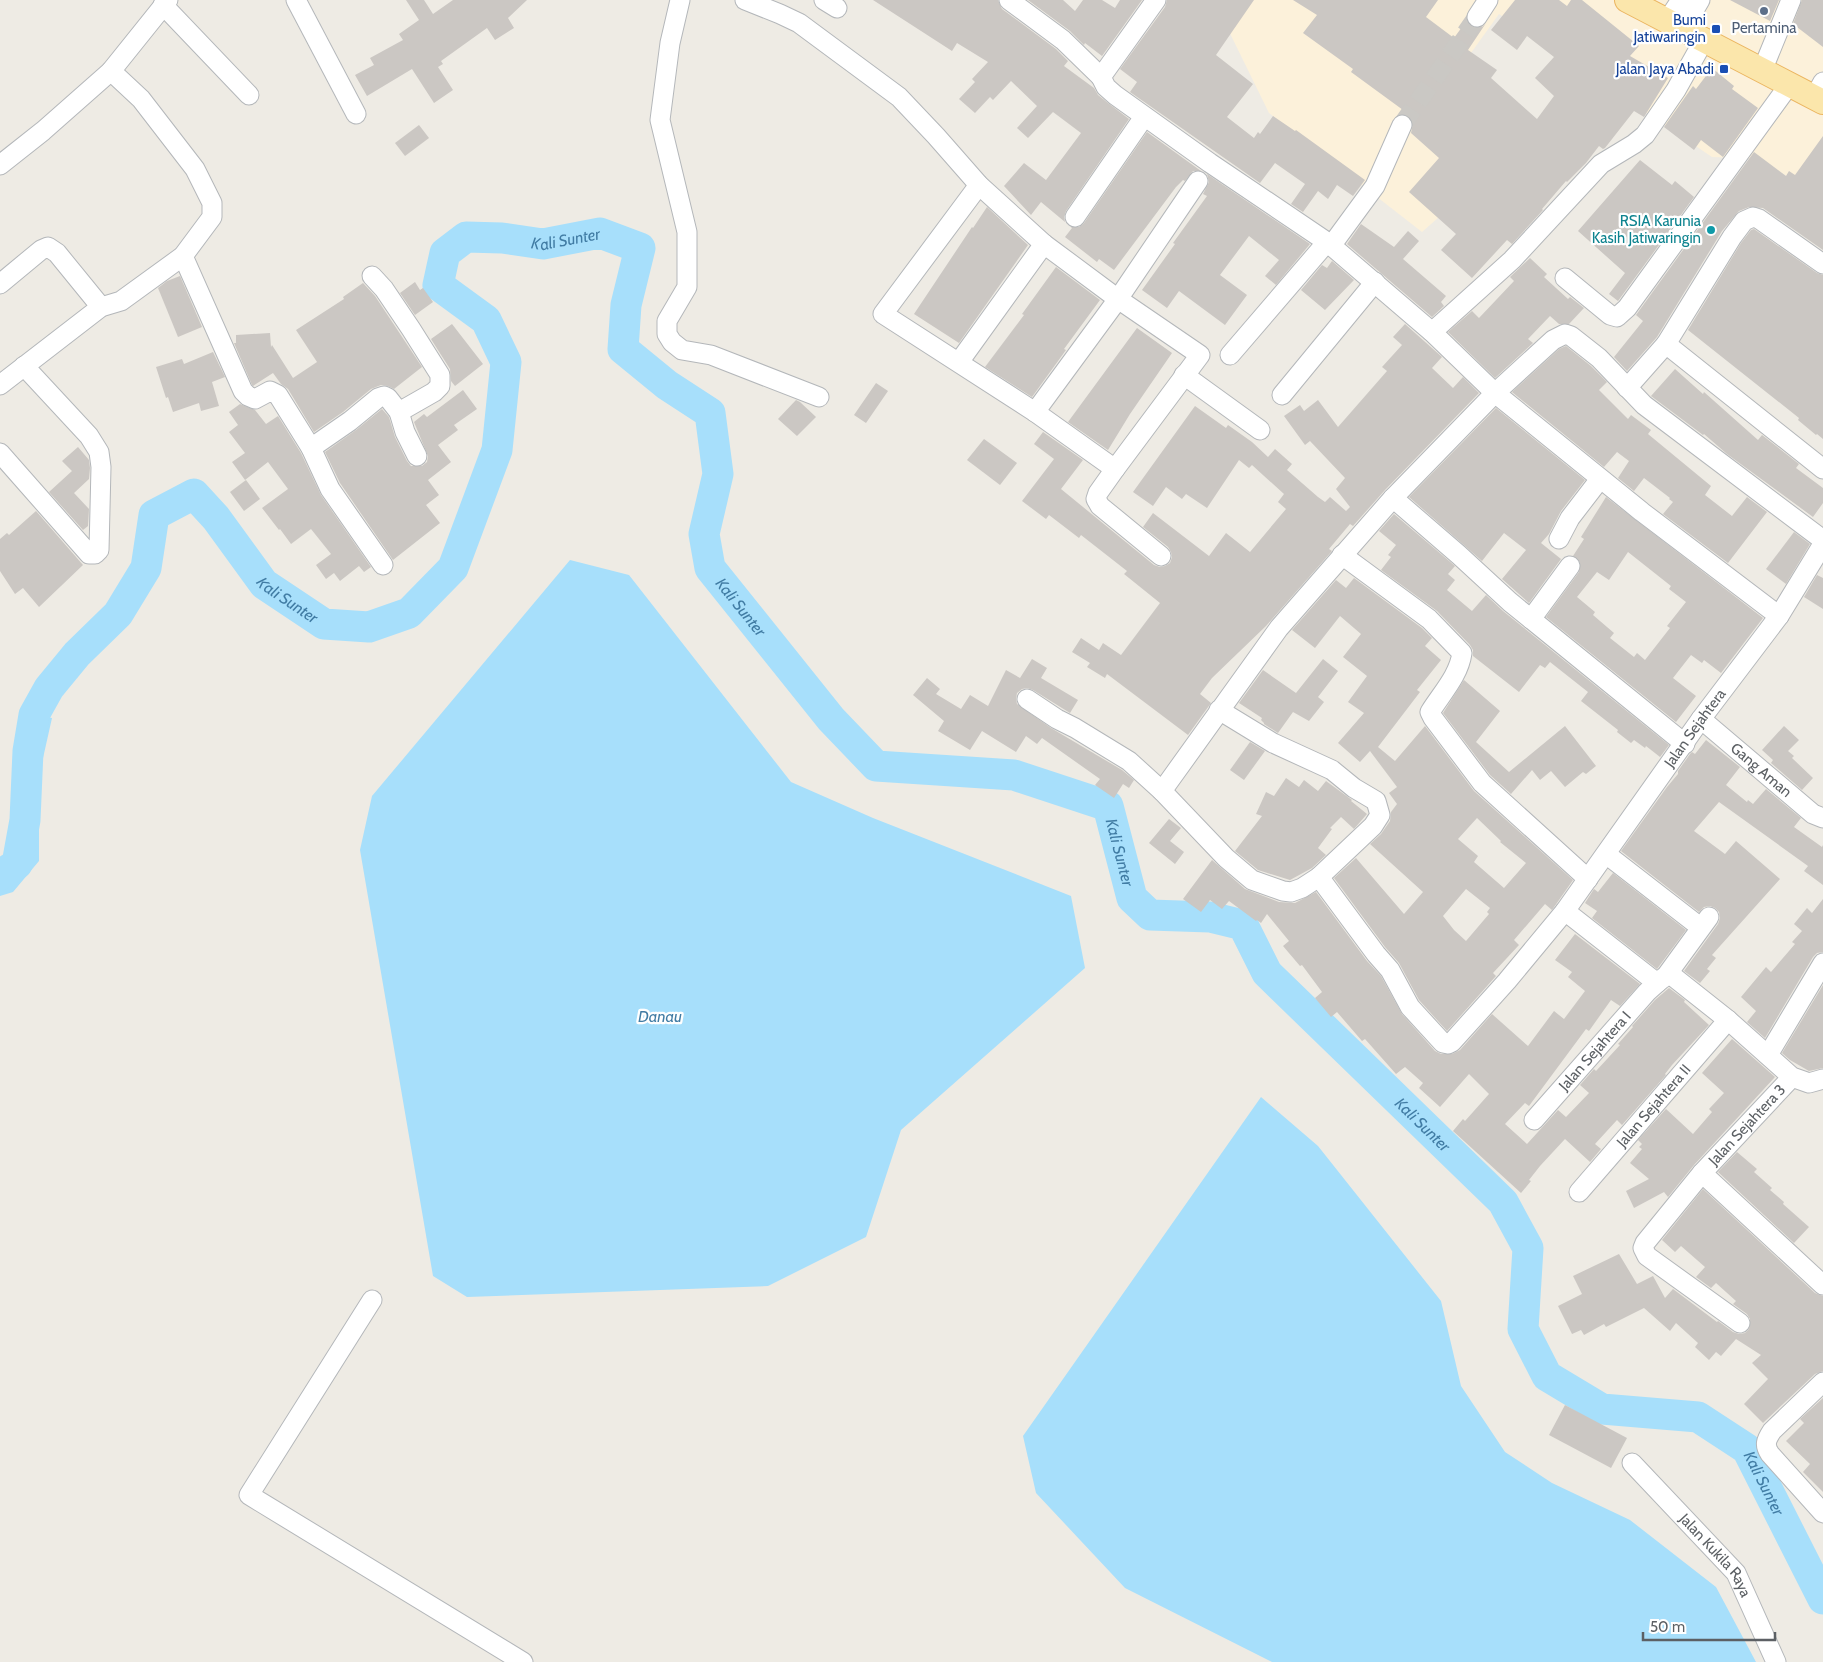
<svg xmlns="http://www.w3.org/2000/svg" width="1823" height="1662" viewBox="0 0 1823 1662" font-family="Cabin,sans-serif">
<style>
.commercial{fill:#fcf1da}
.water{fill:#a7dffb}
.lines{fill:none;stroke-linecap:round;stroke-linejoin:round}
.river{stroke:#a7dffb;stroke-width:31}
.building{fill:#cbc7c3;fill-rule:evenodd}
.minor-tunnel{stroke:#cac8c4;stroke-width:19;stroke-dasharray:19 9;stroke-linecap:butt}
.minor-casing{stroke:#b4b7ba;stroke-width:21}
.major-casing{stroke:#ebb560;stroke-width:26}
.minor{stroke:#fff;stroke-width:19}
.major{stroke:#fbe6ab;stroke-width:24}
.service-dot{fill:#5c6f8a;stroke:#fff;stroke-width:2}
.transit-dot{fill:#1a4fb4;stroke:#fff;stroke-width:2}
.culture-dot{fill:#0f9aa8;stroke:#fff;stroke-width:2}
.labels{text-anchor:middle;stroke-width:4.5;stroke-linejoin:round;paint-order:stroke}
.transit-label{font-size:15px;fill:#164399;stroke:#fff;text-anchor:end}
.service-label{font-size:15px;fill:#4e5e75;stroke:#fff}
.culture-label{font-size:15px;fill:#0d838f;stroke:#fff;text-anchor:end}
.street-label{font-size:15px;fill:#5c6064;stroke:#fff}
.water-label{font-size:16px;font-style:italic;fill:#417ca4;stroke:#fff}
</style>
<rect width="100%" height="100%" fill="#eeebe4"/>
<!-- commercial -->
<path class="commercial" d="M1226 0H1823V199L1760 159 1712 157 1499 14 1458 71 1523 143 1422 232 1269 113 1220 13Z"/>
<!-- water -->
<g class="water">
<path d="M570 560 629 575 791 782 873 818 1071 896 1085 968 901 1130 866 1237 768 1286 467 1297 433 1276 360 850 372 796Z"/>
<path d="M72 660 49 688 35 715 52 718 39 776V861L13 892 0 896V860L6 854 17 800 15 743 35 690Z"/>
<path d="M1261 1097 1318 1146 1441 1301 1461 1386 1505 1452 1552 1483 1630 1520 1716 1587 1756 1662H1272L1125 1588 1036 1493 1023 1436Z"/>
</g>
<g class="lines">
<!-- river -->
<path class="river" id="s1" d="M0 875 17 864 25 820 28 751 34 715 49 688 77 654 118 614 146 568 154 515 194 494 216 518 264 584 324 624 369 627 409 613 453 568 497 450 506 362 486 320 438 285 445 253 466 237 502 238 543 244 600 233 640 248 626 305 623 349 667 385 710 413 718 474 704 534 710 568 831 719 876 766 1014 775 1108 806 1132 898 1150 915 1210 917 1243 925 1267 973 1503 1202 1528 1248 1523 1329 1547 1376 1602 1409 1698 1417 1747 1449 1823 1599"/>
</g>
<!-- building -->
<g class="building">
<path d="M406 0H424L433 14 453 0H527L508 18 514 28 495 40 487 28 441 61 443 64 438 67 453 90 434 103 412 69 367 96 355 75 374 65 370 58 403 40 399 34 419 20Z"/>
<path d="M873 0H998L1002 9 1056 49 1068 61 1064 66 1094 88 1098 95 1108 103 1129 119 1066 211 1064 217 1065 222 1041 202 1031 215 1004 186 1024 163 1046 180 1081 133 1053 112 1028 138 1017 128 1037 106 1011 81 993 100 990 97 975 113 959 99 975 82 972 79 988 62 957 43 952 51Z"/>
<path d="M1028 0H1063L1075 11 1083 0H1102L1115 8 1120 0H1142L1102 56 1085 43 1084 45 1070 31Z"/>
<path d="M1167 0H1254L1216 55 1253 84 1227 117 1254 138 1258 132 1260 134 1273 116 1295 131 1296 130 1365 180 1353 196 1337 185 1328 199 1318 191 1303 212 1291 204 1305 184 1275 163 1260 183 1130 92 1137 82 1120 69 1165 7Z"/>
<path d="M1293 0H1438L1426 17 1454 38 1467 20 1471 26 1476 28 1482 27 1486 23 1468 50 1497 70 1491 78 1537 119 1554 96 1535 78 1554 57 1527 36 1517 50 1491 30 1515 0H1559L1567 6 1571 0H1582L1639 46 1630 56 1668 78 1644 117 1634 111 1605 148 1603 149 1599 146 1586 163 1567 182 1566 181 1542 209 1543 210 1512 244 1507 240 1472 278 1441 250 1456 234 1409 192 1439 158 1411 133 1413 123 1407 115 1400 114 1403 110 1351 72 1353 69 1303 33 1317 15Z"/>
<path d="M1730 0H1779L1770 21Z"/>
<path d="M1802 0H1823V47L1793 24Z"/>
<path d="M1712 68 1734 86 1732 89 1758 108 1723 157 1701 140 1694 150 1664 127 1693 86 1696 89Z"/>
<path d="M419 125 429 138 405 156 395 143Z"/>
<path d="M1147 132 1201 171H1193L1185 181 1183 180 1176 187 1114 270 1099 259 1097 262 1065 237 1072 228 1071 227H1079L1084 223Z"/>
<path d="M1823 136V250L1763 208 1749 207 1739 211 1722 231 1657 337 1627 371 1614 357 1643 321 1636 315 1754 152 1786 176 1789 171 1795 175Z"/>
<path d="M1640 160 1672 185 1675 181 1694 197 1618 301 1609 294 1625 273 1578 231Z"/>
<path d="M1207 174 1310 244 1276 285 1265 276 1279 260 1249 236 1220 275 1247 295 1225 325 1179 291 1167 308 1142 290 1175 244 1173 243 1207 196 1203 194 1209 182Z"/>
<path d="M987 207 1028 245 959 343 914 314 972 227 973 228Z"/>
<path d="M1361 224 1394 247 1408 231 1419 241 1403 259 1446 296 1441 302 1444 306 1432 317 1347 244Z"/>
<path d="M1754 229 1817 273 1823 275V439L1817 434 1816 435 1798 420 1799 418 1688 330 1741 243 1751 230Z"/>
<path d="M1530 258 1547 274 1544 277 1568 299 1570 297 1584 308 1569 324H1559L1550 316 1528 339 1533 343 1495 378 1448 332 1472 311 1479 318 1514 281 1510 277Z"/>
<path d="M1332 261 1354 280 1325 310 1301 290 1322 265 1327 268Z"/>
<path d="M1056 267 1100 300 1064 349 1066 350 1032 397 985 367 1024 315 1022 314Z"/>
<path d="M180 276 202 327 178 337 158 288 167 281Z"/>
<path d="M415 282 420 290 423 288 433 302 415 315 400 293Z"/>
<path d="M363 283 375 296 422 367 394 389 388 386 381 385 371 389 343 412 314 432 288 389 281 384 273 373 253 386 252 385 234 343H236V335L270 333 271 347 272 345 293 378 317 362 296 330 344 299 343 297Z"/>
<path d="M452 324 483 364 455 386 451 381 450 369 431 339Z"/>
<path d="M1405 324 1442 357 1432 368 1453 388 1463 377 1479 393 1385 490 1353 526 1350 524 1329 549 1332 551 1266 626 1212 678 1200 694 1211 703 1188 735 1107 674 1105 678 1087 667 1090 663 1072 652 1081 638 1099 650 1103 643 1121 655 1160 603 1124 574 1127 571 1081 535 1079 538 1049 515 1046 519 1022 501 1054 459 1034 444 1043 432 1083 460 1061 489 1154 565 1160 567 1165 566 1170 563 1172 557 1171 552 1168 547 1143 527 1153 513 1209 556 1226 533 1250 552 1286 509 1278 502 1284 494 1252 465 1249 468 1239 460 1207 508 1186 494 1182 499 1166 487 1153 506 1133 492 1195 406 1226 428 1228 425 1252 442 1268 457 1275 449 1292 464 1287 470 1318 497 1325 502 1330 497 1346 511 1350 507 1336 489 1345 478 1310 441 1305 445 1284 416 1300 405 1304 411 1318 400 1338 427 1387 371 1382 367 1402 345 1393 337Z"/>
<path d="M1137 328 1172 353 1130 414 1108 450 1068 422Z"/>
<path d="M1566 346 1591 366 1607 382 1599 390 1628 419 1631 415 1651 430 1648 434 1711 486 1705 495 1732 516 1747 497 1767 512 1728 563 1663 514 1673 502 1669 499 1670 498 1644 478 1634 491 1618 478 1629 461 1617 452 1604 467 1512 392 1559 349Z"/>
<path d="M213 352 225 377 212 382 219 406 201 411 199 403 173 412 168 397 166 398 156 367 182 359 184 364Z"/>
<path d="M1675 369 1703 394 1704 392 1758 440 1762 435 1799 464 1796 468 1823 488V503L1813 517 1727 454 1704 434 1703 435 1651 396Z"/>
<path d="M876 383 888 391 866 423 854 415Z"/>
<path d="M463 390 477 409 454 425 458 430 438 445 451 462 428 480 439 495 426 505 440 523 393 560 340 483 325 452 356 430 382 409 389 417 395 437 407 461 411 466H422L427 462 428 456 414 422 424 414 427 417Z"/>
<path d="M796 400 800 402 816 417 797 436 778 419Z"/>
<path d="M240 404 255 410 266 424 278 416 301 453 321 495 371 567 364 572 359 566 340 581 334 573 326 579 316 565 331 554 311 529 291 544 280 529 279 530 262 508 288 489 268 462 245 480 232 462 245 453 229 432 238 425 229 412Z"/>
<path d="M1496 408 1585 480 1561 511 1549 534 1541 543 1561 559 1529 603 1502 579 1526 550 1504 533 1482 561 1409 497Z"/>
<path d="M984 439 1017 463 1000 485 967 460Z"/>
<path d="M78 447 89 460 90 468 89 479 74 493 89 509 88 526 83 530 49 492 72 471 62 461Z"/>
<path d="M246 480 260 499 244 511 230 492Z"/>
<path d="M1606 497 1763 618 1721 673 1704 660 1702 663 1691 655 1673 678 1696 696 1676 722 1546 617 1579 572 1580 562 1573 556 1584 539 1581 537ZM1628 552 1671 586 1669 589 1686 602 1667 626 1670 628 1645 660 1637 653 1634 657 1610 638 1614 633 1593 615 1595 612 1577 597 1597 572 1609 580Z"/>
<path d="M36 511 83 565 39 607 23 588 15 594 0 571V539L7 533 9 535Z"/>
<path d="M1394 514 1455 566 1448 574 1455 580 1447 590 1472 611 1486 595 1503 611 1669 745 1660 757 1646 746 1645 748 1634 740 1631 743 1617 732 1618 730 1581 701 1588 692 1550 662 1545 668 1540 665 1519 692 1473 656V650L1470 645 1437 611 1381 570 1391 557 1388 555 1396 545 1379 531Z"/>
<path d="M1794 532 1810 544 1786 584 1766 569Z"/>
<path d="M1817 575 1823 578V609L1804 597Z"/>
<path d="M1354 578 1422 628 1432 638 1425 646 1441 660 1417 690 1420 692 1378 747 1395 761 1425 726 1474 791 1573 880 1552 910 1545 904 1514 940 1519 945 1493 973 1496 976 1447 1031 1419 1000 1399 963 1385 947 1334 878 1356 858 1404 914 1423 892 1370 844 1381 834 1390 821 1391 812 1397 804 1389 793 1397 787 1370 751 1360 762 1338 743 1364 713 1348 702 1367 676 1343 657 1361 634 1340 616 1315 648 1292 630 1336 580 1346 588ZM1477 818 1501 841 1500 842 1526 863 1504 888 1474 862 1478 856 1458 839ZM1466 889 1490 908 1487 912 1489 914 1466 941 1454 930 1443 916Z"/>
<path d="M1032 659 1047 668 1041 678 1078 700 1070 713 1033 690 1027 688 1022 689 1017 693 1016 699 1017 704 1051 728 1122 770 1134 780 1129 788 1123 784 1114 798 1095 785 1100 779 1042 738 1037 744 1026 736 1016 752 982 731 970 750 938 731 944 721 913 695 927 678 940 689 936 694 961 709 970 695 988 706 1006 670 1020 678Z"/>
<path d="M1323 659 1338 671 1318 697 1324 702 1309 721 1293 712 1278 733 1264 724V723L1261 720 1262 718 1239 703 1263 670 1296 693Z"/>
<path d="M1464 680 1500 711 1476 742 1509 772 1565 726 1596 766 1586 774 1583 772 1565 787 1551 771 1540 780 1532 770 1511 794 1490 775 1443 713Z"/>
<path d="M1784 726 1799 740 1788 751 1794 756 1792 758 1813 778 1802 790 1771 763 1773 760 1762 750Z"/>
<path d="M1706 740 1740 767 1726 785 1747 802 1748 800 1753 804 1766 789 1801 818 1794 827 1822 847 1823 845V885L1804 871 1808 866 1719 802 1694 831 1725 854 1736 841 1780 879 1712 955 1716 958 1707 969 1710 971 1700 983 1684 971 1718 924 1720 918 1719 912 1715 908 1710 906 1704 907 1699 912 1621 851 1667 787 1678 774V771L1690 754 1692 752 1695 754Z"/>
<path d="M1250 742 1265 751 1244 780 1230 770Z"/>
<path d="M1286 778 1299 787 1304 780 1318 791 1326 781 1352 800 1351 801 1367 814 1354 829 1341 817 1330 828 1332 829 1318 848 1326 855 1312 868 1290 880 1258 870 1235 851 1262 816 1256 814 1266 792 1274 796Z"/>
<path d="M1169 819 1181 828 1170 841 1184 852 1175 864 1149 843Z"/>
<path d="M1212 860 1245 889 1279 902 1295 903 1316 892 1367 961 1381 976 1402 1014 1435 1051 1441 1054H1452L1460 1050 1492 1014 1528 1046 1554 1011 1564 1019 1585 991 1568 977 1572 972 1555 960 1575 934 1640 984 1620 1006 1611 1000 1589 1031 1586 1029 1529 1106 1525 1103 1505 1124 1527 1144 1558 1110 1566 1117 1589 1093 1580 1085 1594 1069 1596 1071 1620 1045 1618 1044 1633 1027 1632 1026 1655 1000 1669 988 1685 1000 1684 1002 1709 1025 1672 1065 1665 1074 1666 1075 1622 1125 1617 1120 1595 1144 1601 1149 1590 1162 1565 1139 1540 1166 1529 1180 1531 1181 1521 1193 1453 1131 1463 1119 1465 1121 1489 1094 1469 1074 1440 1107 1419 1088 1423 1083 1405 1067 1396 1074 1365 1039 1362 1041 1337 1012 1331 1017 1315 998 1322 992 1302 965 1300 966 1283 946 1289 941 1267 914 1261 923 1257 920 1256 921 1229 901 1222 909 1210 900 1201 912 1183 899Z"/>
<path d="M1613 873 1686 930 1657 969 1592 918 1597 911 1585 903 1594 889 1598 892Z"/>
<path d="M1823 899V952L1817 953 1813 957 1765 1038 1747 1022 1756 1011 1741 997 1766 967 1771 972 1795 944 1792 942 1802 931 1794 924 1807 908 1812 913Z"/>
<path d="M1823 985V1068L1809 1071 1790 1060 1782 1053Z"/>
<path d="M1732 1039 1775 1077 1694 1165 1668 1197 1664 1192 1634 1208 1626 1191 1649 1179 1630 1163 1642 1149 1639 1147 1642 1144 1638 1140 1666 1109 1693 1134 1712 1112 1709 1109 1724 1093 1702 1073Z"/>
<path d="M1737 1152 1757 1169 1754 1172 1772 1188 1770 1190 1784 1202 1783 1204 1809 1227 1794 1243 1718 1172Z"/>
<path d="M1703 1189 1815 1293 1823 1296V1371L1815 1374 1763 1423 1744 1404 1768 1379 1752 1363 1761 1355 1736 1339 1721 1356 1716 1352 1709 1360 1695 1347 1698 1343 1676 1323 1670 1331 1644 1308 1606 1327 1604 1324 1584 1335 1581 1330 1572 1334 1558 1306 1582 1294 1573 1276 1619 1254 1637 1284 1653 1276 1665 1298 1673 1289 1717 1322 1718 1321 1733 1332 1739 1334 1745 1333 1749 1329 1750 1319 1747 1314 1733 1304 1736 1301 1716 1283 1711 1288 1696 1277 1705 1267 1681 1246 1675 1252 1662 1240Z"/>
<path d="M1823 1398V1492L1803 1472 1810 1464 1786 1441 1804 1423 1800 1419Z"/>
<path d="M1565 1405 1627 1438 1611 1468 1549 1435Z"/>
</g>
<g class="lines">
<!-- minor-tunnel -->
<path class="minor-tunnel" d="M1402 125 1477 17"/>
<!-- minor casing -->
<g class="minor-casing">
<g id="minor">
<path d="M296 0 356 114"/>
<path d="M680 0 670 43 660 120 687 232V287L667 321V334L672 342 682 350 711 355 819 397"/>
<path d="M745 0 780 14 799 23 899 97 936 136 979 185 1044 244 1118 299 1200 355 1115 469 1098 493 1096 499 1100 506 1161 556"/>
<path d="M824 0 837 8"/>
<path d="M1009 0 1063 40 1101 77"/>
<path d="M1156 0 1101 77 1106 87 1115 95 1210 163 1327 242 1432 332 1495 393 1642 512 1779 616"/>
<path d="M163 5 249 95"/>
<path d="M1477 17 1488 0"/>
<path d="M1667 21 1681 0"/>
<path d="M1683 29 1700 0"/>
<path d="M1762 71 1791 0"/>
<path d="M1814 98 1823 82"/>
<path d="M0 165 43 131 111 71 168 0"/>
<path d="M979 185 883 314 1035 412 1115 469"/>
<path d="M1075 217 1144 117"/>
<path d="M1331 246 1375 186 1402 125"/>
<path d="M183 256 243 391 248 396 255 399 270 391 278 395 311 448 330 489 383 565"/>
<path d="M372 276 384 289 411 329 440 375V386L434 392 399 412"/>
<path d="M1565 278 1610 315 1617 317 1627 308 1789 85"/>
<path d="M0 284 41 250 48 247 57 253 101 307"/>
<path d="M1432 332 1512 260 1601 164 1634 144 1645 135 1676 90 1704 40"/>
<path d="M1666 344 1823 469"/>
<path d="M1230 355 1327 242"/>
<path d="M959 362 1044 244"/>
<path d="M1184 375 1260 430"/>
<path d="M0 385 101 307 121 301 183 256 212 217V203L195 169 141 99 111 71"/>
<path d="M1627 388 1666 344 1732 237 1744 221 1753 217 1759 219 1823 264"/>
<path d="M1282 395 1375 282"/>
<path d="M1035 412 1118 299 1198 181"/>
<path d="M311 448 350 421 378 398 384 396 388 398 399 412 405 432 417 456"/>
<path d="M0 453 89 554H95L99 550 101 467 99 452 89 436 24 366"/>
<path d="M1393 498 1459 555 1510 602 1685 744"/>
<path d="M1559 539 1570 518 1600 479"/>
<path d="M1342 555 1429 619 1462 653C1459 675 1442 693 1430 712L1433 718 1482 783 1588 879"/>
<path d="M1531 619 1570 566"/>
<path d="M1027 699 1057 719 1075 728 1129 761 1162 791 1226 858 1252 880 1283 891 1291 892 1302 888 1319 877 1373 826 1380 815 1376 801 1354 788 1332 770 1273 743 1219 710"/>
<path id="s2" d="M1701 719 1813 814 1823 818"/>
<path d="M1162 791 1279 628 1393 498 1495 393 1553 340 1565 334 1571 336 1599 358 1644 405 1823 540"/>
<path d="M1606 854 1695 923"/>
<path id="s3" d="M1319 877 1376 954 1390 970 1410 1007 1443 1043 1448 1044 1452 1042 1507 981 1565 911 1701 719 1779 616 1823 544"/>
<path d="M1565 911 1657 983C1663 978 1667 973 1675 978L1728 1020 1792 1077 1809 1083 1823 1079"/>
<path d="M1666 976 1709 917"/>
<path d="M1768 1055 1823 963"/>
<path id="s4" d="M1534 1120 1647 992 1657 983"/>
<path d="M1702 1173 1823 1285"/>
<path id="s5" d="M1579 1192 1728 1020"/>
<path d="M372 1300 249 1495 523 1662"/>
<path id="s6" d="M1740 1323 1647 1256 1643 1248 1645 1243 1702 1173 1792 1077"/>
<path d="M1823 1382 1772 1431C1766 1440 1764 1445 1770 1454L1823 1513"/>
<path id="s7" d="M1632 1463 1736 1573 1776 1662"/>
</g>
</g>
<!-- major casing -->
<g class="major-casing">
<path id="major" d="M1627 0 1823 102"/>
</g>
<!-- minor -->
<use href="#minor" class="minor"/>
<!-- major -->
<use href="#major" class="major"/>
</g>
<!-- markers -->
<circle class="service-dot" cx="1764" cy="11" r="5"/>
<g class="transit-dot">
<rect x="1711" y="24" width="10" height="10" rx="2.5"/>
<rect x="1719" y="64" width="10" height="10" rx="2.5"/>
</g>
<circle class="culture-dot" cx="1711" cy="230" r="5"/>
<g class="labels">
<!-- transit labels -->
<g class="transit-label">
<text x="1706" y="25">Bumi<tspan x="1706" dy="17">Jatiwaringin</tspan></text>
<text x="1714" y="74">Jalan Jaya Abadi</text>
</g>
<!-- service labels -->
<g class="service-label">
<text x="1764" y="33">Pertamina</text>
</g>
<!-- culture labels -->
<g class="culture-label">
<text x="1701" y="226">RSIA Karunia<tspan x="1701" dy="17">Kasih Jatiwaringin</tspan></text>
</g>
<!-- street labels -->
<g class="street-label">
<text dy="5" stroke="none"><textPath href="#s3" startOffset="615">Jalan Sejahtera</textPath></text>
<text dy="5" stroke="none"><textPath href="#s2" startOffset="79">Gang Aman</textPath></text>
<text dy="5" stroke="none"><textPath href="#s4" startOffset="92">Jalan Sejahtera I</textPath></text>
<text dy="5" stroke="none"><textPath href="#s5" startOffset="114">Jalan Sejahtera II</textPath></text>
<text dy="5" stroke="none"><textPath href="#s6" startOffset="285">Jalan Sejahtera 3</textPath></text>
<text dy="5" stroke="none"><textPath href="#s7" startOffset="125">Jalan Kukila Raya</textPath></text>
</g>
<!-- water labels -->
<g class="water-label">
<text dy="6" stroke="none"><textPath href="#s1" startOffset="1272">Kali Sunter</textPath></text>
<text dy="6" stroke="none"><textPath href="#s1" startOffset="598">Kali Sunter</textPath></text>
<text dy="6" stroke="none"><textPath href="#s1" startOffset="1768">Kali Sunter</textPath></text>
<text dy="6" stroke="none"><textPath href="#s1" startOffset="2262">Kali Sunter</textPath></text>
<text x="660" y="1022">Danau</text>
<text dy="6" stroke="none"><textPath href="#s1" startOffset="2699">Kali Sunter</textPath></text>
<text dy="6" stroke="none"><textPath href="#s1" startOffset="3254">Kali Sunter</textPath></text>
</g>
</g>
<!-- scale -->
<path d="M1643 1632v8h132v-8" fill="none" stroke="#5c6064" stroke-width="2.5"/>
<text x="1650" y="1632" font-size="15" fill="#5c6064" stroke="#ffffff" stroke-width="4" paint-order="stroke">50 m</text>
</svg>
